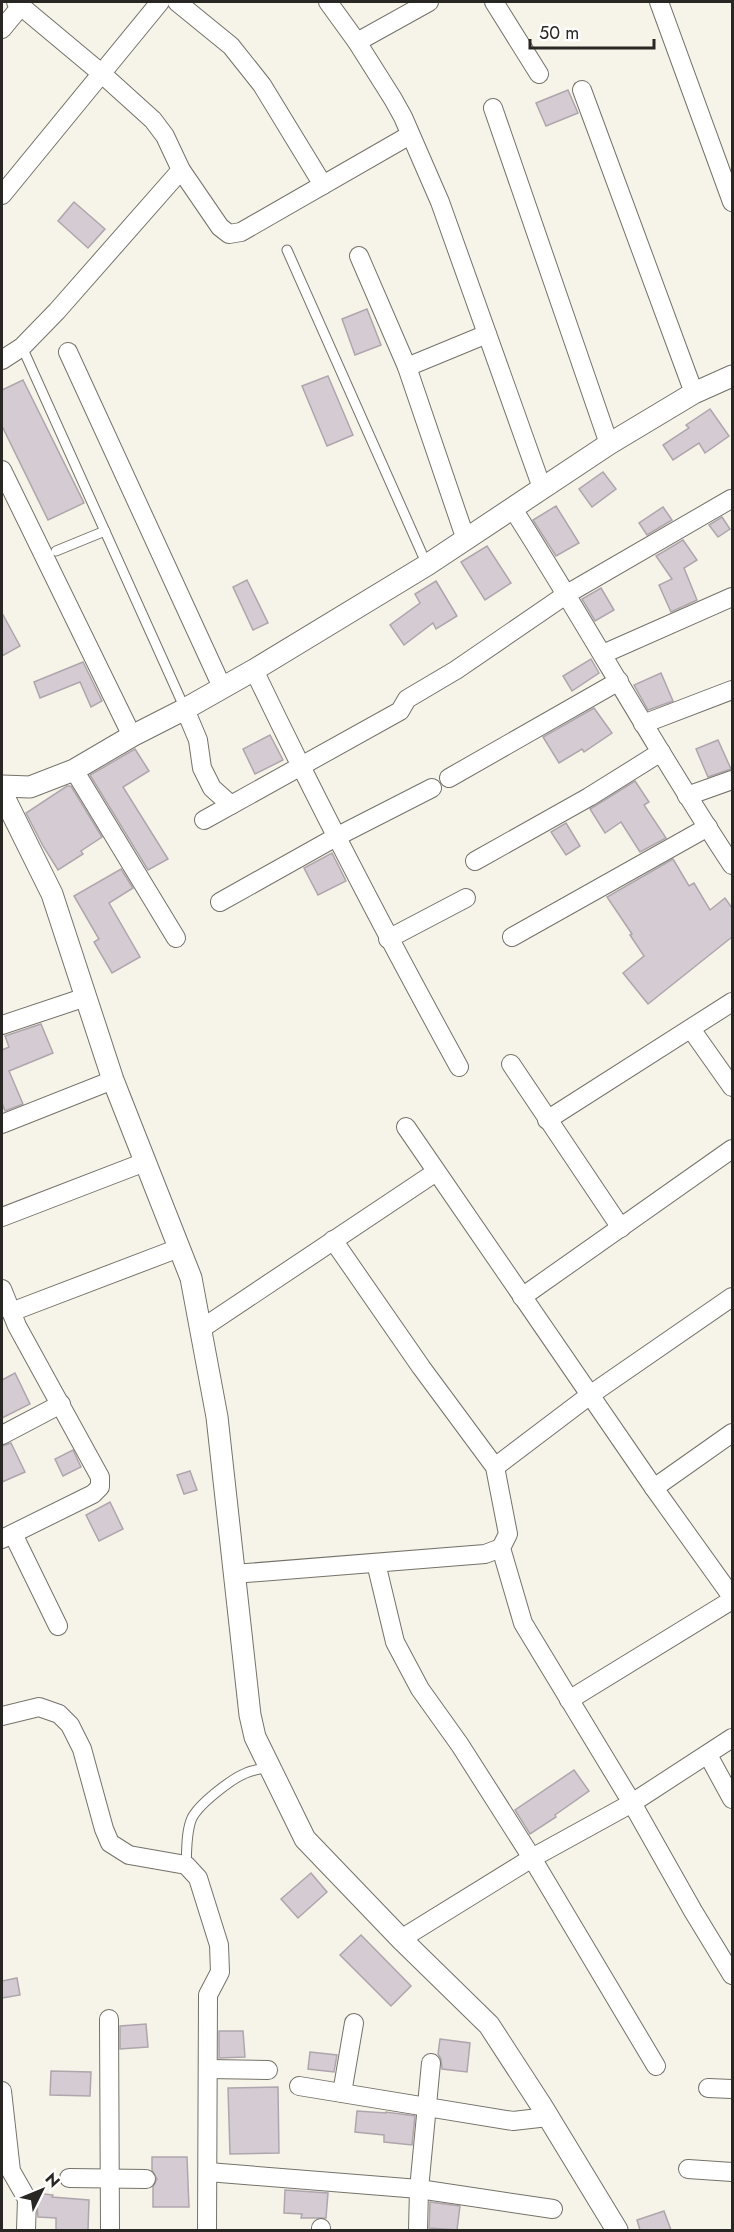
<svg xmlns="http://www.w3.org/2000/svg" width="734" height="2232" viewBox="0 0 734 2232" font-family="Jost,sans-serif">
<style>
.building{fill:#d5cbd2;stroke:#afa6ad;stroke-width:1.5}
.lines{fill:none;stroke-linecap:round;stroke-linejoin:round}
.service-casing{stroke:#747269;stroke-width:11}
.minor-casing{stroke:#747269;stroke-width:20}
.tertiary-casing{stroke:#747269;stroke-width:23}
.service{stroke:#fff;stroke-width:9}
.minor{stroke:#fff;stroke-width:18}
.tertiary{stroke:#fff;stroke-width:21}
</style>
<rect width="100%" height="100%" fill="#f6f4e9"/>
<!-- building -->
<g class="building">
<path d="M568 90 578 113 546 126 536 103Z"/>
<path d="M74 202 105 229 88 248 58 221Z"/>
<path d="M367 309 381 345 355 355 342 319Z"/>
<path d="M328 376 353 435 327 446 302 386Z"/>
<path d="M23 380 84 503 48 520 2 426V390Z"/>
<path d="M710 409 729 436 705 453 699 443 673 460 663 445 689 428 686 425Z"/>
<path d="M603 472 616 489 592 507 579 489Z"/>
<path d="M556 506 579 543 556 556 533 520Z"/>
<path d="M663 507 672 520 647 535 639 523Z"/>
<path d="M722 517 730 529 718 537 709 525Z"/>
<path d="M683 540 697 560 684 568 697 600 671 612 659 585 672 579 656 556Z"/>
<path d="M487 546 511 583 485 600 461 562Z"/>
<path d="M247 580 268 623 253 630 233 587Z"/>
<path d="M436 581 457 616 436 629 433 623 404 645 390 625 420 603 415 594Z"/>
<path d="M601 588 614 610 595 621 582 599Z"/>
<path d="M2 613 20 646 2 656Z"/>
<path d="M591 659 599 673 572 691 563 676Z"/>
<path d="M83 662 102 701 91 707 80 682 40 698 34 682Z"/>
<path d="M661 673 673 701 648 710 634 685Z"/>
<path d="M594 708 612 733 584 752 582 749 559 763 543 737Z"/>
<path d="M270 735 283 760 255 774 243 749Z"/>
<path d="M718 740 731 769 708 777 696 749Z"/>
<path d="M135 749 149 771 123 787 168 859 148 870 90 775Z"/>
<path d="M635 781 649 802 644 805 666 838 640 852 621 822 605 833 590 809Z"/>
<path d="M67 786H71L102 837 81 851 83 854 58 870 43 846 26 813Z"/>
<path d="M566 823 580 846 566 855 551 832Z"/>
<path d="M332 853 346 881 318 895 304 868Z"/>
<path d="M673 859 689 886 694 883 710 910 725 898 732 908V937L648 1004 623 973 644 956 630 935 632 934 607 897Z"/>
<path d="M121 869 133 888 109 903 140 957 112 973 94 942 99 939 74 896Z"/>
<path d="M41 1024 53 1053 9 1071 23 1104 5 1111 2 1103V1050L9 1047 5 1036Z"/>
<path d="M15 1373 30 1404 2 1418V1380Z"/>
<path d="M11 1443 25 1472 2 1482V1446Z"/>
<path d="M73 1450 81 1467 63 1476 55 1459Z"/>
<path d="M190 1471 197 1490 184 1494 177 1475Z"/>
<path d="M110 1502 123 1529 99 1541 86 1515Z"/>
<path d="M574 1770 589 1791 555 1815 556 1817 530 1834 515 1810Z"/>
<path d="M311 1873 327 1892 298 1918 281 1899Z"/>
<path d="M361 1935 411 1986 391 2006 340 1955Z"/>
<path d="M17 1978 20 1995 2 1998V1981Z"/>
<path d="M146 2024 148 2047 120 2049V2026Z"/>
<path d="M219 2031H243L245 2057 219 2058Z"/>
<path d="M440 2039 470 2043 467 2072 442 2069 441 2059 438 2054Z"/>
<path d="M310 2052 337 2055 334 2072 308 2069Z"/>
<path d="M51 2071 91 2072 90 2096 50 2095Z"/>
<path d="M278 2087 279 2153 230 2154 228 2088Z"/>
<path d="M357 2111 386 2113V2112L415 2116 412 2145 384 2142V2135L355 2132Z"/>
<path d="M152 2157H187L189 2207H153V2187L157 2179 152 2170Z"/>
<path d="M285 2190 328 2193 326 2218H301L302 2214 284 2213Z"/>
<path d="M36 2193 53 2195 52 2197 89 2200 88 2230H56V2218L38 2217Z"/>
<path d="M430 2202 460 2206 457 2230 429 2228Z"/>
<path d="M664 2211 671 2230H640L637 2220Z"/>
</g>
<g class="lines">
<!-- service casing -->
<g class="service-casing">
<g id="service">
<path d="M287 250 427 565"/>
<path d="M22 347 185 709"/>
<path d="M56 551 105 531"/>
<path d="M186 1865C187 1850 186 1831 192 1818 199 1804 231 1779 246 1773 253 1770 261 1769 269 1767"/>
</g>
</g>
<!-- minor casing -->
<g class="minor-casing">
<g id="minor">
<path d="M16 2 101 73 153 120 165 136 181 170 220 227 229 234 241 232 410 135"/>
<path d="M177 2 231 46 262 85 323 185"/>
<path d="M328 2 357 42 393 99 403 117 440 202 542 488"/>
<path d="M494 2 539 74"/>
<path d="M659 2 732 202"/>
<path d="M2 29 21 6"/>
<path d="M357 42 429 2"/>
<path d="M582 90 694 393"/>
<path d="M493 108 609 444"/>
<path d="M2 195 160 2"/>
<path d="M359 256 407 367 466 540"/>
<path d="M68 352 222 687"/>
<path d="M2 360 22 347 57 311 181 170"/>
<path d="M407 367 487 334"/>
<path d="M2 470 132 736"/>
<path d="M513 509C588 626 655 749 732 865"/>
<path d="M603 654 732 597"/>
<path d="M254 670C318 804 387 936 459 1067"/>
<path d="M185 709 198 740 202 768 212 788 231 805"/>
<path d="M643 724 732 690"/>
<path d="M74 770 176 938"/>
<path d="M449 778 619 681"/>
<path d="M687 796 732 780"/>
<path d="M204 820 400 711 407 699 456 670 567 594 731 499"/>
<path d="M475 861 589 797 661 752"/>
<path d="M220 902 336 837 432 788"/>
<path d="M512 937 708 827"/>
<path d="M388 939 466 898"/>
<path d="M2 1025 86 997"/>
<path d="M691 1029 732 1087"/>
<path d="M511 1064 621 1228"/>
<path d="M547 1120 732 1002"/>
<path d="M2 1124 113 1080"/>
<path d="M406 1127 654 1488 732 1597"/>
<path d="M2 1217 145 1162"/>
<path d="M333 1240 421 1367 495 1467 508 1534 501 1548 523 1623 632 1803 693 1911 732 1975"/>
<path d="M2 1289 17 1326 100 1477V1487L93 1494 2 1539"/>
<path d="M522 1297 732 1149"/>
<path d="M11 1312 179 1248"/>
<path d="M201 1329 436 1172"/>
<path d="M2 1435 61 1404"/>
<path d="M495 1467 590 1395 732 1297"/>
<path d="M654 1488 732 1433"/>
<path d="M13 1534 58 1626"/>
<path d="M376 1563 395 1642 420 1689 460 1745 532 1858 656 2066"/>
<path d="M234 1574 485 1554 501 1548"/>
<path d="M569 1700 732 1600"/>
<path d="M2 1716 39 1707 59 1714 70 1725 82 1749 104 1829 110 1843 129 1855 186 1865 198 1878 219 1945 220 1972 208 1995 207 2230"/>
<path d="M708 1755 732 1799"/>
<path d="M401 1939 532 1858 632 1803 732 1738"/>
<path d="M109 2019 110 2230"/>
<path d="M208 2069 268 2070"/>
<path d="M299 2086 513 2121 548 2117"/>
<path d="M708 2088 732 2089"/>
<path d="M2 2091 11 2171 27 2199 26 2230"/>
<path d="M342 2093 354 2023"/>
<path d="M688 2169 732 2172"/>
<path d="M208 2172 419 2189 553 2209"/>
<path d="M69 2178 146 2179"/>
<path d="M321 2228V2230"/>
<path d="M418 2230 419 2189 431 2063"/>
</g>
</g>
<!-- tertiary casing -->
<g class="tertiary-casing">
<g id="tertiary">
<path d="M2 786 30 787 74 770 132 736 185 709 254 670 427 565 609 444 694 393 732 376"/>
<path d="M2 793 52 894 113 1080 191 1278 217 1417 250 1715 255 1737 305 1839 401 1939 489 2025 541 2105 617 2230"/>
</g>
</g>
<!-- service -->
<use href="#service" class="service"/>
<!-- minor -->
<use href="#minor" class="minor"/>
<!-- tertiary -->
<use href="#tertiary" class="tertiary"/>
</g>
<!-- border -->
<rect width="734" height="2232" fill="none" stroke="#282723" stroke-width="6"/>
<!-- north arrow -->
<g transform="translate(42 2190) rotate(47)" stroke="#ffffff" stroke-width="4.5" paint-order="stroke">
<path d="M0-4.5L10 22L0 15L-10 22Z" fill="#282723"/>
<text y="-9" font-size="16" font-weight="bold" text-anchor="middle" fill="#282723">N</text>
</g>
<!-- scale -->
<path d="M530 39v9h124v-9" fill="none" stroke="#282723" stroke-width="3"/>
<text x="539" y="39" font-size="18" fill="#282723" stroke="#ffffff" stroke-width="4.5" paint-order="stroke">50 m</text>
</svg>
